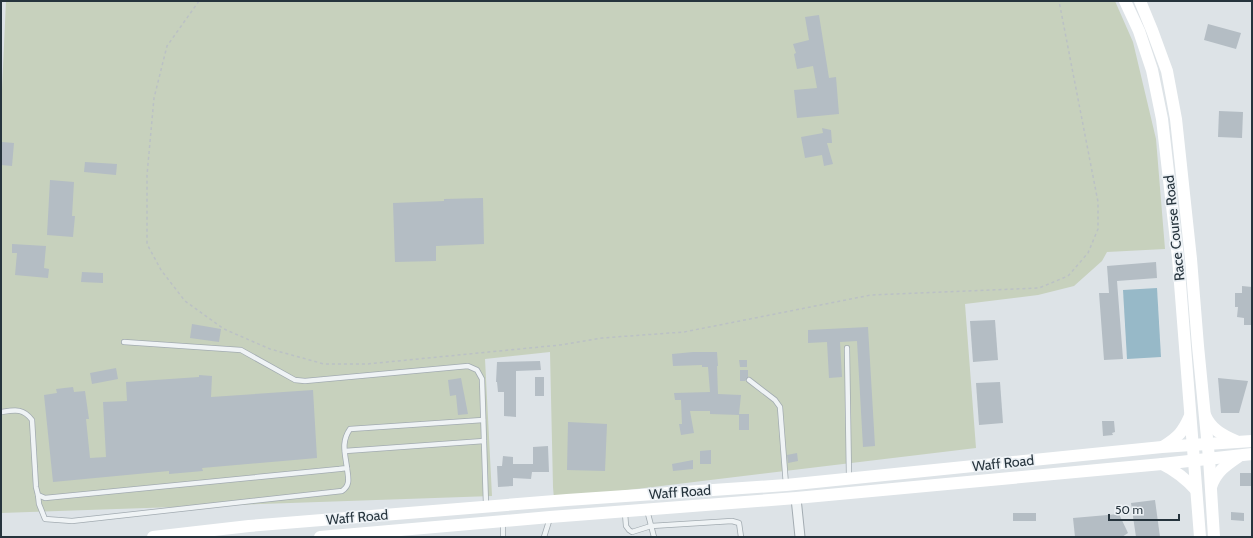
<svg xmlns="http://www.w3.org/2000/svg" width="1253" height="538" viewBox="0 0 1253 538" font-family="Cabin,sans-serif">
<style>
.pitch{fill:#c7d1bd}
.water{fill:#97b9c8}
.building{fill:#b4bdc4}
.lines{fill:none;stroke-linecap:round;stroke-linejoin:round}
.lane-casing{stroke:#a2abb1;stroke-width:6}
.street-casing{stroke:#a2abb1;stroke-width:11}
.path{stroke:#bbc1c5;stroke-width:1.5;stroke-dasharray:3 3;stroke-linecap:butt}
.lane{stroke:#eff3f5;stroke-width:4.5}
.street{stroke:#eff3f5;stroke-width:9}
.secondary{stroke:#fff;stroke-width:12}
.labels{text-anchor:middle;stroke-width:3.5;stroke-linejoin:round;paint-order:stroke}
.street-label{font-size:14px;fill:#26343d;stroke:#ecf1f5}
</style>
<rect width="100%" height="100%" fill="#dde3e7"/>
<!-- pitch -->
<path class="pitch" d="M6 1H1115L1133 42 1156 139 1165 249 1107 252 1102 261 1074 286 1038 295 965 304 976 448 554 499 553 487 550 352 485 359 492 496 1 513V111Z"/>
<!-- water -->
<path class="water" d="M1157 288 1161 357 1127 359 1123 290Z"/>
<!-- building -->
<g class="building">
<path d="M819 15 829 78 836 77 839 114 797 118 794 90 817 88 813 66 797 69 794 54 796 53 793 44 809 40 805 17Z"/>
<path d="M1208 24 1241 33 1236 49 1204 40Z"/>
<path d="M1219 111 1243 112 1242 138 1218 137Z"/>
<path d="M822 128 831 130 832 143H827L833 164 824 166 822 155 805 158 801 137 823 133Z"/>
<path d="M2 142 14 143 12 166 1 165Z"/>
<path d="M85 162 117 164 116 175 84 172Z"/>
<path d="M50 180 74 182 72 216H75L73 237 47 235Z"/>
<path d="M483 198 484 244 436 246V261L395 262 393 203 444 201V199Z"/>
<path d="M12 244 46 246 44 268 49 269 48 278 15 275 17 253H12Z"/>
<path d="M1156 262 1157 278 1117 281 1123 359 1104 360 1099 293H1109L1107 266Z"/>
<path d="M82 272 103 273V283L81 282Z"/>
<path d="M1242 286 1252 287V325H1244V318L1237 317 1238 307H1235V293H1242Z"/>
<path d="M995 320 998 360 973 362 970 321Z"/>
<path d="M192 324 221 329 219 342 190 338Z"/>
<path d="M868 327 875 446 863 447 857 341 840 342 842 377 829 378 827 342 808 343V330Z"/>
<path d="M693 352H717L718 366H717L718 394 741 395 739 414H749V430H739V415L710 414V411H690L694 433 681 435 679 424H682L681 400H675L674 393 710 392 708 367H702V365L673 366 672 354Z"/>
<path d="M739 360H747V367H740Z"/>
<path d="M540 361 541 370 516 371V417L504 416V392H498L497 382H496L497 362Z"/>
<path d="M116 368 118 379 92 384 90 373Z"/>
<path d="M740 370H748V377L745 381H740Z"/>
<path d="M199 375 212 376 211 397 313 390 317 458 202 468 203 471 169 474V471L53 482 44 395 57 393 56 389 73 387 74 392 85 391 89 419H86L90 458 106 457 103 402 127 401 126 382 199 377Z"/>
<rect x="535" y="377" width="9" height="19"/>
<path d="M461 378 468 414 458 415 456 395 450 396 448 380Z"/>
<path d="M1218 378 1248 381 1239 413H1221Z"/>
<path d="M1000 382 1003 423 979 425 976 383Z"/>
<path d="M1102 421H1114L1115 432 1112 433 1113 435 1103 436Z"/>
<path d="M568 422 607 424 605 471 567 470Z"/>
<path d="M548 446 549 472H532L531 479 513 478V486L498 487 497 466H502L503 456 513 457V464H533V447Z"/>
<path d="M711 450V464H700V451Z"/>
<path d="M797 453 798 461 788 463 787 455Z"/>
<path d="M693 460V469L673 471 672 464Z"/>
<rect x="1240" y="473" width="12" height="13"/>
<path d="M1155 500 1160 537H1136L1131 503Z"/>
<path d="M1231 512 1244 513V521L1231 520Z"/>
<rect x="1013" y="513" width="23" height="8"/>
<path d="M1119 514 1128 533 1122 537H1075L1073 518Z"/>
</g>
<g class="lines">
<!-- lane casing -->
<g class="lane-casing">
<g id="lane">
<path d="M124 342 241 350 295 380 305 381 468 366 477 370 482 379 486 505"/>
<path d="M847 348 849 478"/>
<path d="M749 380 775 400 780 407 786 485"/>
<path d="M1 412C15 410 23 408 32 420L36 487 38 495 45 498 339 469 347 468C345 453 341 442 350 429L483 420"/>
<path d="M345 451 484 441"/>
<path d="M38 495 39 504 45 519 72 521 342 491C351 485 348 477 347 468"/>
<path d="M647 510 654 537"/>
<path d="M625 513 626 526 629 530 632 532 651 526 732 521 739 523 741 537"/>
<path d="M503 523V537"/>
<path d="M544 537 550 518"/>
</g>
</g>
<!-- street casing -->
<g class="street-casing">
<path id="street" d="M796 498 800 537"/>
</g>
<!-- path -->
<path class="path" d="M199 1 167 46 154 98 147 175V244L161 270 185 301 224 329 270 349 324 364H367L560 345 602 338 684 332 871 295 1039 288 1068 276 1088 253 1098 229V202L1059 1"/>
<!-- lane -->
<use href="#lane" class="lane"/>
<!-- street -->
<use href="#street" class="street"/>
<!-- secondary -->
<g class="secondary">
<path d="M1125 1 1139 31 1152 70 1162 119 1178 258 1200 537"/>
<path d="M1140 1 1152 30 1167 71 1176 119 1191 259 1198 346 1209 458 1214 537"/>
<path d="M1205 415C1211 429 1222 435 1236 441"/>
<path d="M1164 446C1178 437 1183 432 1190 416"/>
<path d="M1162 464C1176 471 1186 479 1196 490"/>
<path d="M1211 487C1216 472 1226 465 1238 457"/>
<path d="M153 537 249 526 567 500 786 485 1162 447 1252 441"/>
<path d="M320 537 550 517 796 498 1162 464 1252 454"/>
</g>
</g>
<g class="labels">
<!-- street labels -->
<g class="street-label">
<text transform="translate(1174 228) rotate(-96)" y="5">Race Course Road</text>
<text transform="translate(1003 463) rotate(-6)" y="5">Waff Road</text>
<text transform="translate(680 492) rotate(-4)" y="5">Waff Road</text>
<text transform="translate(357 517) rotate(-5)" y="5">Waff Road</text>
</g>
</g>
<!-- border -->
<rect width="1253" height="538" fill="none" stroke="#26343d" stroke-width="4"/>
<!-- scale -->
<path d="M1109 514v6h70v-6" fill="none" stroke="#26343d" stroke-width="2"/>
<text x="1115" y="514" font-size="12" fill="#26343d" stroke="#ecf1f5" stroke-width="3" paint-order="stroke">50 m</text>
</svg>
